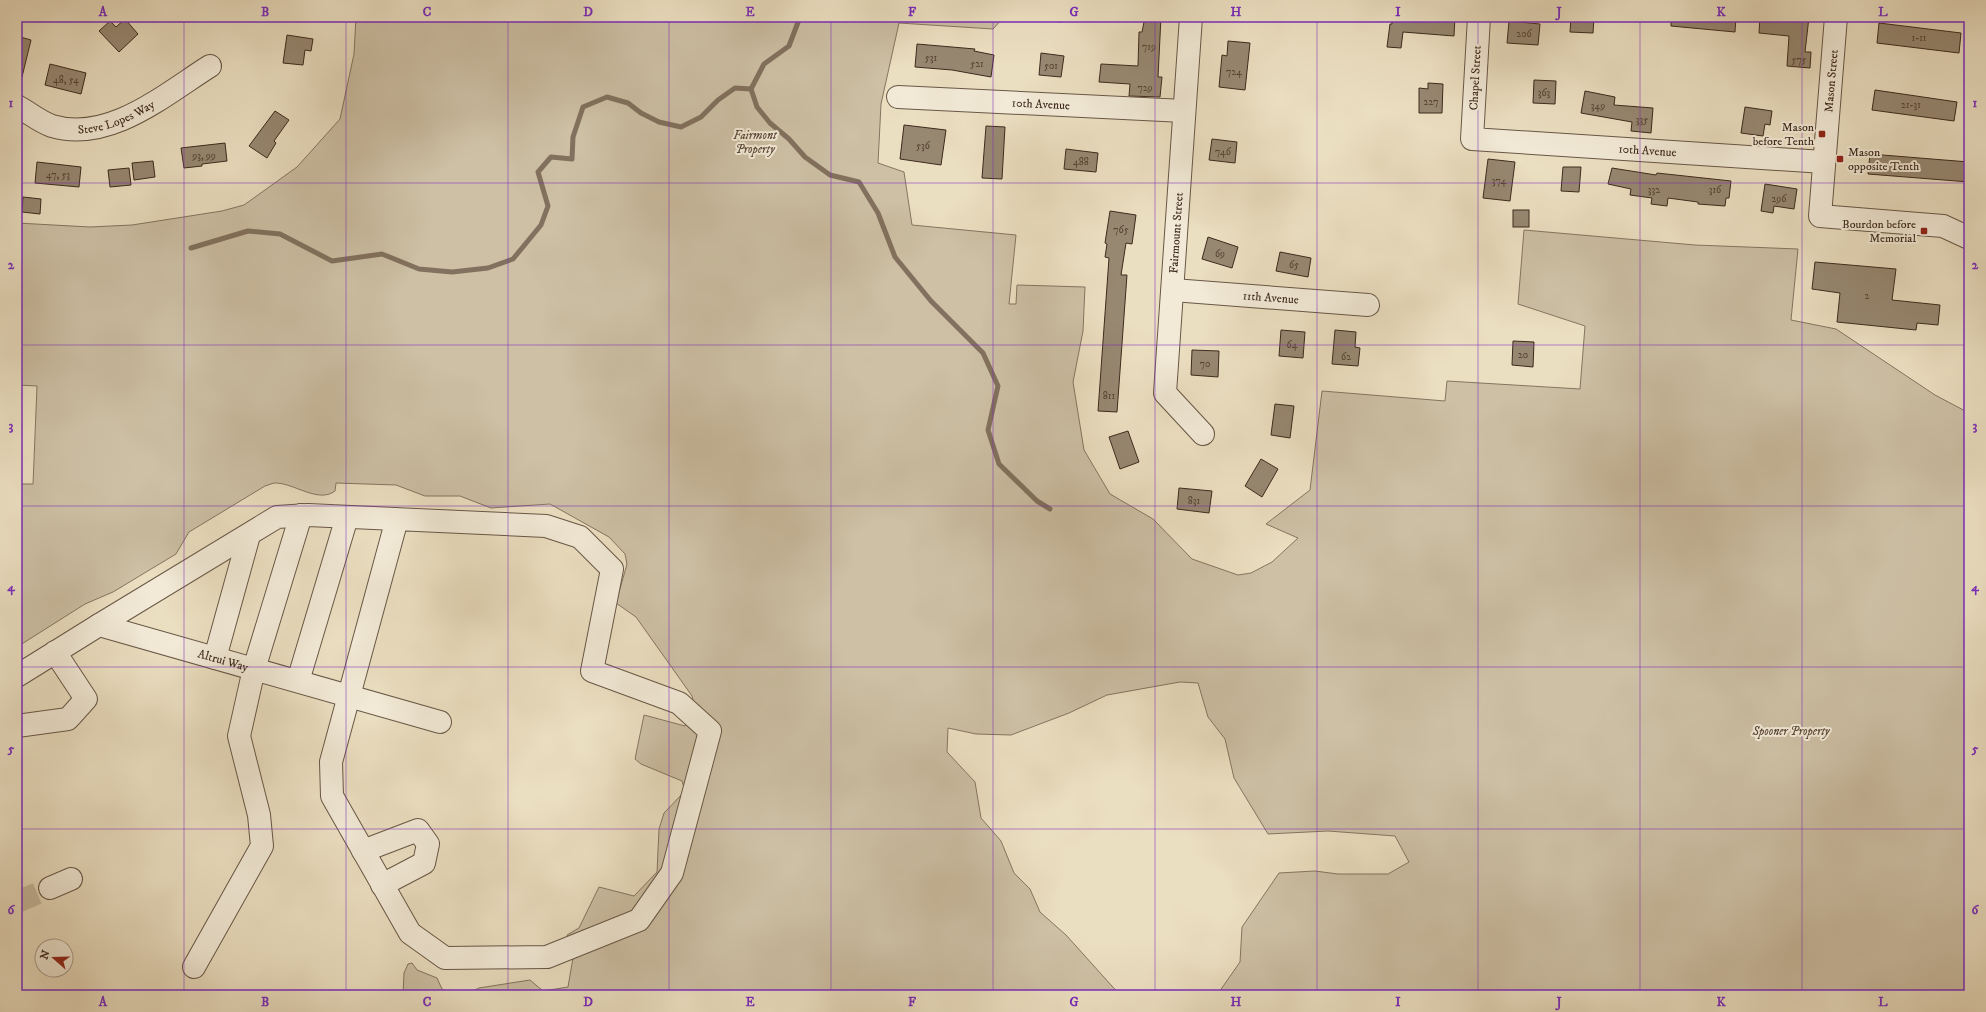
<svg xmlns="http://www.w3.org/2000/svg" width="1986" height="1012" viewBox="0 0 1986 1012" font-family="'IM FELL DW Pica',serif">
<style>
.green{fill:#cdc0a5;stroke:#857561}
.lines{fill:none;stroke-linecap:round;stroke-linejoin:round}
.stream{stroke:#82715e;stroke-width:5}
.building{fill:#978872;stroke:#3d2a1d}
.minor-tunnel{stroke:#c8bba0;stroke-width:22;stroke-dasharray:22 11;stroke-linecap:butt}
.minor-casing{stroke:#685746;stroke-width:24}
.minor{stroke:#f2ead7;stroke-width:22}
.grid{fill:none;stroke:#7b2cbf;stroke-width:1;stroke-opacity:0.55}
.poi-dot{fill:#8f2418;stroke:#f2ead7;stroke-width:1.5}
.labels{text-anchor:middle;stroke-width:4;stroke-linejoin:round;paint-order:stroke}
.number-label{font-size:10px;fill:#544232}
.street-label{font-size:12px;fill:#3d2a1d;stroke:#f2ead7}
.poi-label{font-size:12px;fill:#3d2a1d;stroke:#f2ead7;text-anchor:end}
.park-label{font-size:12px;font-style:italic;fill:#5a4838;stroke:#f2ead7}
.neatline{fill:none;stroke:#7b2cbf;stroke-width:1.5}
.grid-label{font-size:13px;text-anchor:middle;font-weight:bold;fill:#7b2cbf}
</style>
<rect width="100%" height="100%" fill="#ebdfc1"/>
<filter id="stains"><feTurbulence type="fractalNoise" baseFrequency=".005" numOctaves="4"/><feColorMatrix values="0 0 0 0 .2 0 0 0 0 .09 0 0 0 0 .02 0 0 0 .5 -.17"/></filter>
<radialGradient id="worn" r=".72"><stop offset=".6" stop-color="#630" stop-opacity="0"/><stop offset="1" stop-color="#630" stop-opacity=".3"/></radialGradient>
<!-- green -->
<g class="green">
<path d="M356 17H1063L1062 22 1003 18 993 29 899 23 881 104 878 163 904 172 912 225 1016 235 1009 304H1016L1017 285 1085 287 1083 331 1073 382 1084 450 1110 494 1153 519 1192 559 1238 575 1251 573 1272 562 1298 538 1266 524 1310 490 1322 391 1445 401 1447 381 1580 389 1585 326 1518 304 1524 230 1695 245 1798 249 1791 320 1836 329 1935 395 1969 413V995H1217L1240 962 1242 927 1279 873 1315 871 1338 874H1388L1409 862 1395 836 1328 831 1268 834 1234 778 1225 739 1208 717 1198 683 1180 682 1107 695 1069 713 1011 735 976 734 948 728 947 752 975 782 981 818 1001 841 1014 873 1030 889 1040 912 1066 935 1120 995H465L479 988 530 980 543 991 568 987 574 952 567 935 579 928 599 887 634 896 657 872 659 829 664 813 685 791 682 781 641 764 635 759 644 715 685 726 695 708 692 696 636 617 616 603 627 564 625 554 609 537 550 504 491 508 460 496H425L396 485 336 483 335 491C318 504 293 482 274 483 271 484 268 485 265 486L189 532 176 554 113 592 85 604 17 647V484H33L37 386 17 385V223L90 227 132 225 222 211 244 205 297 167 340 119 354 54Z"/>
<path d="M412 963 417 970 437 978 442 989 454 995H403L404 973 408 964Z"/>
</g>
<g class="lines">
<!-- stream -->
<g class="stream">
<path d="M800 17 789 46 764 64 751 89 757 107 770 123 789 139 805 157 830 175 859 182 878 213 895 257 931 301 983 353 998 386 988 430 999 464 1037 501 1050 509"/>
<path d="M191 248 248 231 280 234 332 261 382 254 419 269 452 272 488 268 513 259 541 225 548 206 538 172 551 157 572 159 573 137 583 107 607 97 628 103 641 113 659 122 681 127 701 117 718 100 735 88 751 89"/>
</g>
</g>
<!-- building -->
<g class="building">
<path d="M1145 17H1161L1158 77H1162L1160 97 1129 96 1130 84 1099 82 1101 64 1138 66 1139 32H1142Z"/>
<path d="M1392 17H1455L1454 36 1403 32 1401 48 1387 47 1390 24H1392Z"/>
<path d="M1571 17H1594L1593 33 1570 32Z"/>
<path d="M1671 17H1736L1735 32 1671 26Z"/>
<path d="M1760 17H1809L1805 52H1811L1810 68 1787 66 1789 36 1759 33Z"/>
<path d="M125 19 138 34 119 52 99 31 110 21 116 27Z"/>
<path d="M1509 21 1540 24 1538 45 1507 43Z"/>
<path d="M1879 23 1961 33 1959 53 1877 43Z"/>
<path d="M287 35 313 39 311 51 305 50 303 65 283 63Z"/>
<path d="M17 36 31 40 22 77H17Z"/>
<path d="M1228 41 1250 43 1245 90 1219 87 1222 55 1227 56Z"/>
<path d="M917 44 975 49 974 51 994 55 991 77 952 70 915 67Z"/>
<path d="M1041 53 1064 56 1061 77 1039 75Z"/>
<path d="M50 64 86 73 81 94 45 85Z"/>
<path d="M1534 80 1556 81 1555 104 1533 103Z"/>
<path d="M1428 83 1443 84 1442 113H1419V88L1428 89Z"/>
<path d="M1875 90 1957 102 1954 121 1872 110Z"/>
<path d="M1585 91 1615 97 1614 105 1653 108 1651 133 1631 131 1632 122 1581 113Z"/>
<path d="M1745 107 1772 111 1770 125 1765 124 1763 136 1741 133Z"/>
<path d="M275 111 289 120 274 141 276 143 267 158 249 146Z"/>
<path d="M904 125 946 130 941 165 900 159Z"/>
<path d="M986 126 1005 127 1002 179 982 178Z"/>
<path d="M1212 139 1237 142 1235 163 1209 160Z"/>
<path d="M225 143 227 161 202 164V166L184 168 181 148Z"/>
<path d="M1066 149 1098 153 1096 172 1064 169Z"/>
<path d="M1870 154 1969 162V182L1868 174Z"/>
<path d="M1488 159 1515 162 1510 201 1483 198Z"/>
<path d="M153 161 155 177 134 180 132 163Z"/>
<path d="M37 162 81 167 79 187 35 183Z"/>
<path d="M1563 167H1581L1579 192 1561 191Z"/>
<path d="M129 168 131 185 110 187 108 170Z"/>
<path d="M1612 168 1656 175 1657 173 1731 181 1729 198H1726L1725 206 1698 204V202L1668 198 1667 206 1651 204 1652 198 1630 195 1631 189 1608 184Z"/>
<path d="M1765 184 1797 189 1794 209 1774 206 1773 213 1761 211Z"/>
<path d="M23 197 41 199 40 214 22 212Z"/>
<rect x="1513" y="210" width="16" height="17"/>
<path d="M1110 211 1136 215 1132 244 1126 243 1121 275H1127L1117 412 1098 411 1109 258 1105 257 1107 244 1105 243Z"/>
<path d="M1208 237 1238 247 1232 268 1202 259Z"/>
<path d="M1280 252 1311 258 1308 277 1276 271Z"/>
<path d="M1815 262 1896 269 1892 300 1940 305 1938 325 1917 323 1916 330 1837 322 1840 293 1812 289Z"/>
<path d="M1281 330 1305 332 1303 358 1279 356Z"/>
<path d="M1335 330 1356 332 1355 347 1360 348 1358 366 1332 364Z"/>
<path d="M1513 341 1534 342 1533 367 1512 365Z"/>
<path d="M1192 350 1219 351 1218 377 1191 375Z"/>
<path d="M1275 404 1294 406 1290 438 1271 435Z"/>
<path d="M1128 431 1139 462 1120 469 1109 437Z"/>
<path d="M1261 459 1278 469 1262 497 1245 486Z"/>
<path d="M1179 488 1212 491 1209 513 1177 509Z"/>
</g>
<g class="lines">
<!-- minor-tunnel -->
<path class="minor-tunnel" d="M17 902 50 888"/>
<!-- minor casing -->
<g class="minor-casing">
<g id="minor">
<path d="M1191 17 1165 393 1203 434"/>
<path id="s1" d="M1479 17 1472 139 1824 162"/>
<path d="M1836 17 1820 216 1943 226 1969 238"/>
<path id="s2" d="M898 97 1184 111"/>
<path id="s3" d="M17 106C28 112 40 122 52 126 109 143 164 95 210 66"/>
<path id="s4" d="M1173 290 1368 305"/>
<path id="s5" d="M99 625 440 722"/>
<path d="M215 658 249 535"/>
<path d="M17 676 99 625 277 517 308 515 546 526 580 537 612 569 592 671 679 703 710 731 672 873 639 920 547 957 445 958 410 933 332 796 331 762 397 519"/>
<path d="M298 681 347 517"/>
<path d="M17 726 68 719 86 699 55 652"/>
<path d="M363 851 418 830 428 844 424 863 382 885"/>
<path d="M50 888 71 879"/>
<path d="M194 967 262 846 259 815 239 736 254 669 301 515"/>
</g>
</g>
<!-- minor -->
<use href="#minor" class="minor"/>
</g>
<!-- grid -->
<path class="grid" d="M184 17V995M346 17V995M508 17V995M669 17V995M831 17V995M993 17V995M1155 17V995M1317 17V995M1478 17V995M1640 17V995M1802 17V995M17 183H1969M17 345H1969M17 506H1969M17 667H1969M17 829H1969"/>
<!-- markers -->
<g class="poi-dot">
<rect x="1818" y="130" width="8" height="8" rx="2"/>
<rect x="1836" y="155" width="8" height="8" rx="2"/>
<rect x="1920" y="227" width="8" height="8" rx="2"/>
</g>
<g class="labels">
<!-- number labels -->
<g class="number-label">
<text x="1524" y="37">206</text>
<text x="1919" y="41">1-11</text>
<text x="1149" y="50">719</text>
<text x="931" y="61">531</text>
<text x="1799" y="63">575</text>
<text x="977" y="67">521</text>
<text x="1051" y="69">501</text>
<text x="1234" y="75">724</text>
<text x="66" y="83">48, 54</text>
<text x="1145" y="91">729</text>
<text x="1544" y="96">363</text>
<text x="1431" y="105">227</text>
<text x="1911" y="108">21-31</text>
<text x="1598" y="109">349</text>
<text x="1642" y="123">335</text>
<text x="923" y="149">536</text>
<text x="1223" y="155">746</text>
<text x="204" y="159">93, 99</text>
<text x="1081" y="165">488</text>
<text x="58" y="178">47, 53</text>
<text x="1499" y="184">374</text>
<text x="1654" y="193">332</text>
<text x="1715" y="193">316</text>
<text x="1779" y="202">296</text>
<text x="1121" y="233">765</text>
<text x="1220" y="257">69</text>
<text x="1294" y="268">65</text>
<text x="1867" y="299">2</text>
<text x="1292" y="348">64</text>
<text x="1523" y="358">20</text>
<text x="1346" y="360">62</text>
<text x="1205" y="367">70</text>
<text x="1109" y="399">811</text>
<text x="1194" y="504">831</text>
</g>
<!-- street labels -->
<g class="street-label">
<text transform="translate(1475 78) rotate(-87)" y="4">Chapel Street</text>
<text transform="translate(1831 81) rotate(-85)" y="4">Mason Street</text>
<text dy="4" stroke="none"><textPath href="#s2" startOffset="143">10th Avenue</textPath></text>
<text dy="4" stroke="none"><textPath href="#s3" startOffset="107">Steve Lopes Way</textPath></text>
<text dy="4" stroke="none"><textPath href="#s1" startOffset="298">10th Avenue</textPath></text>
<text transform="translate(1176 233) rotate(-86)" y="4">Fairmount Street</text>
<text dy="4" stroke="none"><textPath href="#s4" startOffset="98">11th Avenue</textPath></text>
<text dy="4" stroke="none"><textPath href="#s5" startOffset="129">Altrui Way</textPath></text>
</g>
<!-- poi labels -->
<g class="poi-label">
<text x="1814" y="131">Mason<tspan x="1814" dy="14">before Tenth</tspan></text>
<text x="1848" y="156" text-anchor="start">Mason<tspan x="1848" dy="14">opposite Tenth</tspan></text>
<text x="1916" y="228">Bourdon before<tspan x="1916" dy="14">Memorial</tspan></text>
</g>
<!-- park labels -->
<g class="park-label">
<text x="755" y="139">Fairmont<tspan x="755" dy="14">Property</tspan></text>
<text x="1791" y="735">Spooner Property</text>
</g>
</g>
<!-- margin -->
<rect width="1986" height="1012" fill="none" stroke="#ebdfc1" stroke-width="44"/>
<!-- north arrow -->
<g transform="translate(54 958) rotate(290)"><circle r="19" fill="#f2ead7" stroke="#aa9d8d"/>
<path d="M0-3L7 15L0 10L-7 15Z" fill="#8f2418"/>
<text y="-6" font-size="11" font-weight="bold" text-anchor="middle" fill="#3d2a1d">N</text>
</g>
<rect x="22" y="22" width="1942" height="968" class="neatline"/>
<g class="grid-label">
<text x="103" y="16">A</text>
<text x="265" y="16">B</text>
<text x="427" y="16">C</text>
<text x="588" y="16">D</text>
<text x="750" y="16">E</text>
<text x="912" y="16">F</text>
<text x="1074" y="16">G</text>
<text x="1236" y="16">H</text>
<text x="1398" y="16">I</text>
<text x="1559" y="16">J</text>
<text x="1721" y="16">K</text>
<text x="1883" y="16">L</text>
<text x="11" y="107">1</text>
<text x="1975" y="107">1</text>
<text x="11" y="269">2</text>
<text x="1975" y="269">2</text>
<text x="11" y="430">3</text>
<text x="1975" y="430">3</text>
<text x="11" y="591">4</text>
<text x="1975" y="591">4</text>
<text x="11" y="753">5</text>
<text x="1975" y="753">5</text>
<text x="11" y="914">6</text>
<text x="1975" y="914">6</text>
<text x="103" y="1006">A</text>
<text x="265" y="1006">B</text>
<text x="427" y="1006">C</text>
<text x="588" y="1006">D</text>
<text x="750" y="1006">E</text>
<text x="912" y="1006">F</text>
<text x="1074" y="1006">G</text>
<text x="1236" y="1006">H</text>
<text x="1398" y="1006">I</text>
<text x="1559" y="1006">J</text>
<text x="1721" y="1006">K</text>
<text x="1883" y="1006">L</text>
</g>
<rect width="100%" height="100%" filter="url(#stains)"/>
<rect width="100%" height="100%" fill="url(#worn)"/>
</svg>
